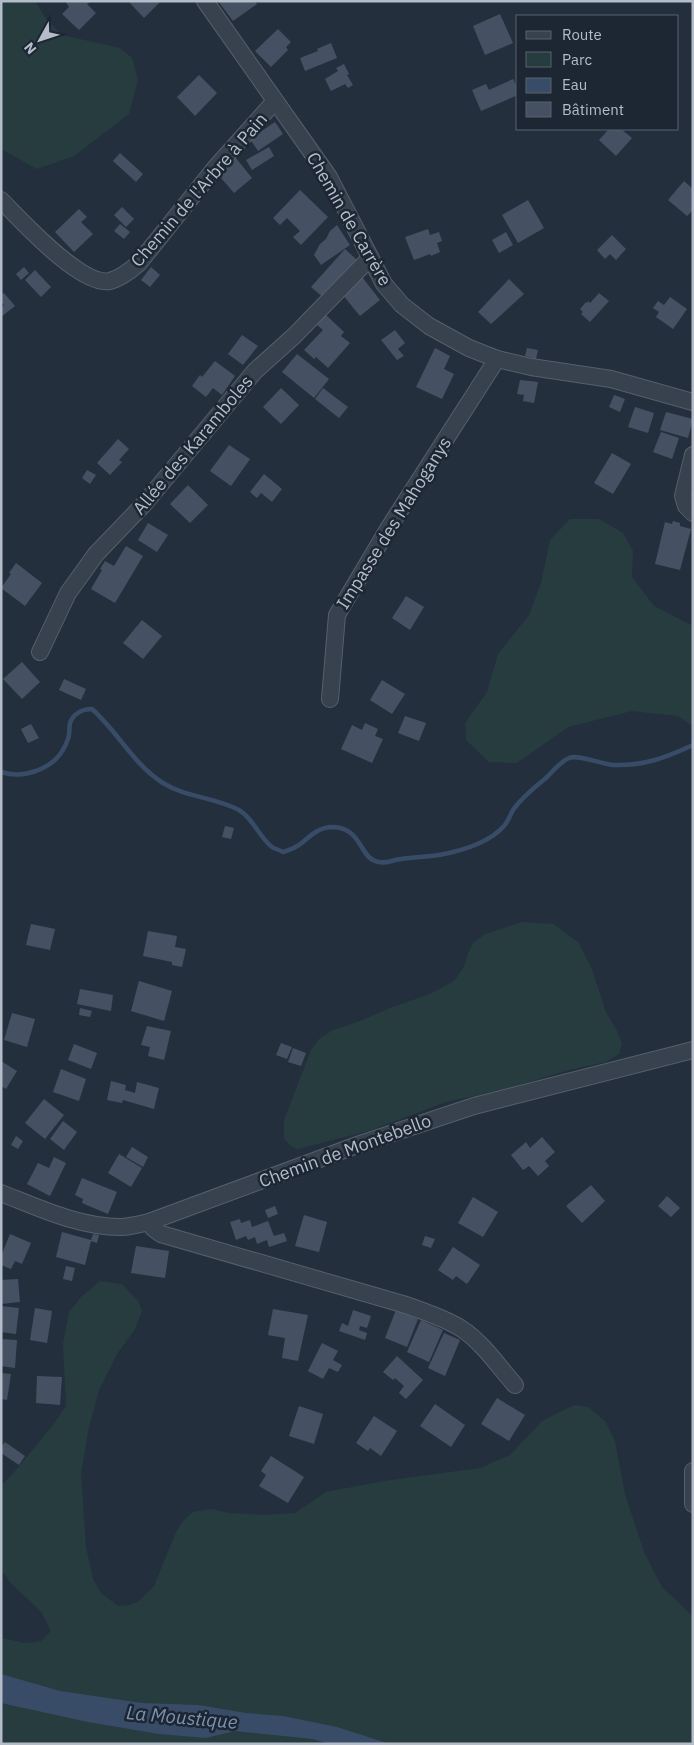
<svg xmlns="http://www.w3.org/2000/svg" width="694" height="1745" viewBox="0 0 694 1745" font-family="'IBM Plex Sans',sans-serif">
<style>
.green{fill:#263c3f}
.water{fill:#394c67}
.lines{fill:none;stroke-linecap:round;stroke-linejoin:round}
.stream{stroke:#394c67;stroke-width:4.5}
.building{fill:#455162}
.minor-casing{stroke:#565f6c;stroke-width:18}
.minor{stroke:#38414e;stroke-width:16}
.labels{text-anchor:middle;stroke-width:5;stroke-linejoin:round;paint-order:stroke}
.street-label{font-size:18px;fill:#b4bcc9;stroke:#1d2633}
.water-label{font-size:19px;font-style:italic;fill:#7c92b1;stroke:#1d2633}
</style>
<rect width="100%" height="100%" fill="#242f3e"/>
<!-- green -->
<g class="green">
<path d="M1 1H35L46 19 62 35 120 48 132 58 138 80 129 114 74 156 37 169 1 149Z"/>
<path d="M570 519H599L623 533 633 551 632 577 654 606 693 626V726L678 716 632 711 568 727 517 763 489 762 466 740 465 723 487 692 498 654 529 615 541 583 550 540Z"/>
<path d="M522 922 553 924 578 942 591 967 606 1012 617 1031 622 1044 619 1054 606 1062 569 1070 510 1088 446 1102 372 1130 298 1149 291 1146 284 1139V1120L311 1050 320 1038 333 1030 360 1021 390 1008 430 994 454 981 464 967 468 953 473 943 485 934Z"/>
<path d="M100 1281 122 1284 138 1301 142 1311 135 1329 117 1354 99 1390 89 1427 81 1473 86 1547 93 1579 101 1593 118 1606 130 1605 139 1601 154 1586 176 1532 183 1521 193 1512 211 1509 229 1513 265 1515 295 1513 326 1492 384 1481 480 1468 510 1455 542 1421 574 1405 588 1407 605 1421 615 1441 625 1494 644 1552 662 1587 693 1616V1744H1V1638L24 1643 41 1641 51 1631 42 1613 10 1582 1 1569V1486L16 1470 53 1425 66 1406 63 1344 69 1312 82 1296Z"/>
</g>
<!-- water -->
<path class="water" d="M1 1674 60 1691 142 1703 198 1705 246 1713 283 1716 337 1727 390 1744H329L313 1739 235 1731 206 1738 159 1734 88 1722 1 1703Z"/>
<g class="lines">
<!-- stream -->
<path class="stream" d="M1 772C14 776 23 775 36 771 52 765 62 756 68 739 70 734 69 728 70 723 73 714 82 709 92 709 118 732 133 764 163 783 187 798 215 797 239 810 253 818 259 837 272 847 275 849 280 850 283 852 290 850 297 847 303 842 312 834 320 827 333 827 361 828 360 856 375 861 384 865 392 860 401 859 414 857 427 857 439 855 461 851 488 844 504 826 508 822 510 815 513 810 522 797 535 787 546 778 552 772 561 761 569 758 579 754 600 764 613 765 644 766 665 758 693 745"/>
</g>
<!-- building -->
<g class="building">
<path d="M65 1H91L87 4 96 13 79 30 62 14 69 7Z"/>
<path d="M128 1H161L144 18Z"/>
<path d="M218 1H255L257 4 233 21Z"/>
<path d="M500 14 513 43 485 55 473 26Z"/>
<path d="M278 29 291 42 286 47 288 50 271 67 255 51Z"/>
<path d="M331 43 337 58 305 71 300 58 318 51 317 49Z"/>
<path d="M344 64 349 74 347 75 353 85 348 88 345 84 331 91 325 79 338 71 336 68Z"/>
<path d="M199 75 217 93 195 116 177 97Z"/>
<path d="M513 79 518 89V95L481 111 472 90 486 84 489 90Z"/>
<path d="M275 122 283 134 258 151 250 139Z"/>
<path d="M609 129H621L632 138 616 156 599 140Z"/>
<path d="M269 147 274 156 252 170 246 160Z"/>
<path d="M120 153 143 174 136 182 113 161Z"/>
<path d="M235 157 252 178 234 193 216 172Z"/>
<path d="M684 181 693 189V210L687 216 668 200Z"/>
<path d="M300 190 328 217 301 245 293 237 300 231 287 218 280 225 273 218Z"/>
<path d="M528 200 544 228 518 243 502 215Z"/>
<path d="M122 207 134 219 126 227 114 215Z"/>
<path d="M79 209 87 217 81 222 93 234 74 252 55 232Z"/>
<path d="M120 224 130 232 124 239 114 231Z"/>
<path d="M337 225 350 245 321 265 314 255 320 244 326 239 330 231Z"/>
<path d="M428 229 430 235 439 232 442 241 437 243 440 252 431 256 430 254 414 260 405 237Z"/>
<path d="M506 232 513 245 499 253 492 240Z"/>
<path d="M612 235 626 249 616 260 610 254 605 259 597 250Z"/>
<path d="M345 249 358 261 325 299 311 287Z"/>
<path d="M24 267 29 273 21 280 16 274Z"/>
<path d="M151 267 160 275 150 287 141 280Z"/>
<path d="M35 270 51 287 41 297 25 280Z"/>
<path d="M362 277 380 300 360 316 342 294Z"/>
<path d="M509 279 524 294 491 324 478 312Z"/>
<path d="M4 293 15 306 1 317V308L4 305 1 302V295Z"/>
<path d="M599 293 609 301 590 322 581 314 583 312 580 309 586 302 587 303 588 301 590 303Z"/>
<path d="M670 297 687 309 673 329 656 317 659 312 653 308 658 301 664 305Z"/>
<path d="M326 315 344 332 341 336 350 343 328 368 316 357 314 359 304 350 323 330 317 325Z"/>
<path d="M395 330 405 343 398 349 404 356 397 360 381 340Z"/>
<path d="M242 335 258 346 243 365 228 354Z"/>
<path d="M435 348 450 356 444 369 454 374 442 399 416 387Z"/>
<path d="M527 348 538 350 536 359 525 356Z"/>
<path d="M297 354 329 379 314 398 282 372Z"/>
<path d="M215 361 235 376 222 395 213 388 206 397 192 386 200 375 202 377Z"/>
<path d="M520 380 538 382 534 403 523 401 524 395 517 394Z"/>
<path d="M281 388 299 405 281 424 263 407Z"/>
<path d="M323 388 348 407 339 418 315 399Z"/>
<path d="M614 395 625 399 620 412 609 407Z"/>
<path d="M635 407 654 413 648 433 628 427Z"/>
<path d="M666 412 693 419 688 438 660 430Z"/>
<path d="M661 432 679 438 672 459 653 452Z"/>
<path d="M118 439 129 449 119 460 122 462 110 475 97 463Z"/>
<path d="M229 445 250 459 231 486 210 471Z"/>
<path d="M612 453 631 464 613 494 594 483Z"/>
<path d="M87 470 96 475 90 484 82 478Z"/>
<path d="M264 474 282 489 272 502 261 493 257 498 250 492Z"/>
<path d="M188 485 208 505 190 523 170 504Z"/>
<path d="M673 521 680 523V526L691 529 680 570 655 564 665 522 672 524Z"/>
<path d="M148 523 168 535 157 552 138 540Z"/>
<path d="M126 546 143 556 115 603 91 589 102 570 100 569 105 561 114 566Z"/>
<path d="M16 563 42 583 25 606 1 588 11 574 9 573Z"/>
<path d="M406 596 424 607 410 630 392 618Z"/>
<path d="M142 620 162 636 143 659 123 643Z"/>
<path d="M22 662 40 682 22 699 3 679Z"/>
<path d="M64 679 86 689 81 700 59 690Z"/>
<path d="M382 680 405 694 392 714 370 700Z"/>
<path d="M405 716 426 723 419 741 398 733Z"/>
<path d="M365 723 378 729 375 736 383 739 372 763 341 749 352 725 362 730Z"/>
<path d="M31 724 39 738 28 743 21 729Z"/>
<path d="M225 826 234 828 231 839 222 837Z"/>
<path d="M31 924 55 929 50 950 26 945Z"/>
<path d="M148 931 177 936 175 947 186 949 182 967 172 965V962L143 956Z"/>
<path d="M139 981 172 991 164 1021 131 1011Z"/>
<path d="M80 989 113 995 111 1011 77 1004Z"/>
<path d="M80 1008 92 1011 90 1017 79 1015Z"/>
<path d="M12 1013 35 1019 27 1047 4 1040Z"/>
<path d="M147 1026 171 1031 164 1060 148 1056 150 1047 141 1045Z"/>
<path d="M281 1043 292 1047 287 1059 276 1055Z"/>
<path d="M74 1044 97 1053 91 1069 68 1060Z"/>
<path d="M293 1048 306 1053 301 1066 288 1062Z"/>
<path d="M1 1061 17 1071 6 1089 1 1086Z"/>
<path d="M61 1069 86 1079 79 1101 53 1092Z"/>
<path d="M111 1081 126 1085 125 1090 135 1093 137 1082 159 1088 154 1109 123 1100 122 1103 107 1100Z"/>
<path d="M44 1099 64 1115 45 1139 25 1123Z"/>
<path d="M63 1121 77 1132 64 1150 50 1139Z"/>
<path d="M16 1136 23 1141 18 1149 11 1145Z"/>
<path d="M542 1137 555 1152 545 1161 549 1166 538 1176 529 1166 523 1170 511 1155 526 1142 530 1148Z"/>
<path d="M132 1147 148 1157 143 1167 126 1157Z"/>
<path d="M119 1154 142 1168 131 1187 108 1173Z"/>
<path d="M54 1157 66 1163 50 1196 27 1184 38 1163 49 1168Z"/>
<path d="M82 1178 117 1192 108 1214 82 1203 83 1199 75 1195Z"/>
<path d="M591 1185 605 1201 582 1223 566 1206Z"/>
<path d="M667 1196 680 1208 671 1217 658 1206Z"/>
<path d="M473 1197 498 1212 483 1237 458 1223Z"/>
<path d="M275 1206 278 1214 268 1218 265 1210Z"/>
<path d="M304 1215 327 1222 319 1252 295 1246Z"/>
<path d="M240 1219 241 1223 250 1220 252 1227 268 1221 274 1236 284 1233 287 1241 269 1247 267 1240 257 1244 255 1237 248 1240 246 1236 236 1240 230 1222Z"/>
<path d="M62 1232 91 1240 93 1234 99 1235 97 1243 91 1241 85 1265 56 1257Z"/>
<path d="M10 1234 31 1243 22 1264 15 1261 11 1269 1 1265V1256Z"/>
<path d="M425 1236 435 1239 431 1248 422 1245Z"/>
<path d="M136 1246 169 1251 165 1278 131 1273Z"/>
<path d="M453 1247 480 1265 467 1284 456 1276 453 1280 438 1270Z"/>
<path d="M66 1266 75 1268 72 1281 63 1279Z"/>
<path d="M18 1279 20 1302 1 1304V1280Z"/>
<path d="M1 1306 19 1308 16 1334 1 1332Z"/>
<path d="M35 1308 52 1311 47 1343 30 1340Z"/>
<path d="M273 1309 308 1315 298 1361 282 1358 285 1338 268 1335Z"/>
<path d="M353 1310 371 1316 367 1328 360 1326 359 1330 367 1333 365 1340 339 1331 342 1323 348 1326Z"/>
<path d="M396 1310 418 1319 407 1347 385 1338Z"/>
<path d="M421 1320 443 1330 429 1362 407 1352Z"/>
<path d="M444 1333 460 1340 445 1376 428 1368Z"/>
<path d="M1 1339 17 1340 15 1368 1 1366Z"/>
<path d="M322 1343 338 1351 333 1360 342 1365 338 1372 329 1368 323 1379 308 1371Z"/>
<path d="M397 1356 423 1380 406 1399 399 1393 404 1386 395 1378 393 1380 383 1372Z"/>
<path d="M1 1373 11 1374 7 1400 1 1399Z"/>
<path d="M37 1376 62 1377 60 1405 36 1403Z"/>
<path d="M497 1398 525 1415 509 1441 481 1424Z"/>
<path d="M435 1404 465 1425 451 1447 420 1426Z"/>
<path d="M299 1406 323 1414 314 1444 289 1436Z"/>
<path d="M374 1416 397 1431 381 1456 370 1448 368 1451 356 1443Z"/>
<path d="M5 1442 25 1456 19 1465 1 1453V1447Z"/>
<path d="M271 1456 304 1477 288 1503 259 1486 266 1475 261 1471Z"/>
</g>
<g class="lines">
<!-- minor casing -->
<g class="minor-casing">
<g id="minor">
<path d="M205 1 329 177 384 284 402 305 429 326 469 348 497 359 531 367 611 379 693 402"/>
<path d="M1 200C20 219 81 287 110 281 121 278 130 271 139 263L215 168 275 101"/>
<path d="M693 455 683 496 686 506 693 513"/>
<path d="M40 652 68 593 96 554 144 504 255 371 294 336 370 258"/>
<path d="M330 699 337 615 388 529 497 359"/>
<path d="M1 1193C39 1208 81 1228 123 1227 132 1226 141 1224 149 1222L360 1144 474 1106 693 1050"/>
<path d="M149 1222 153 1228 161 1234 406 1305C425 1312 445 1318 462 1329 483 1343 499 1367 515 1385"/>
<path d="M693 1471V1504"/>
</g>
</g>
<!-- minor -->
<use href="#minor" class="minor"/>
</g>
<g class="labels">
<!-- street labels -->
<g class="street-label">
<text transform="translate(199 190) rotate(-49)" y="6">Chemin de l'Arbre à Pain</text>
<text transform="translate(349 219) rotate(60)" y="6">Chemin de Carrère</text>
<text transform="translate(193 445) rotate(-50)" y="6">Allée des Karamboles</text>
<text transform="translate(394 523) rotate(-58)" y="6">Impasse des Mahoganys</text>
<text transform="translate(345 1151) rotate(-20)" y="6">Chemin de Montebello</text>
</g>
<!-- water labels -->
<g class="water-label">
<text transform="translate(182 1717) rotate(5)" y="7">La Moustique</text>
</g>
</g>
<!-- border -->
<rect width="694" height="1745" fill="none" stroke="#b4bcc9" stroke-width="5"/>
<!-- legend -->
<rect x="516" y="15" width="162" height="115" fill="#1d2633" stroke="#59626f"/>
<rect x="526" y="31" width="25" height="8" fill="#38414e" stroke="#59626f"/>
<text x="562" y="40" font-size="15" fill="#b4bcc9">Route</text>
<rect x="526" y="52" width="25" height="15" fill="#263c3f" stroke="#59626f"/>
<text x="562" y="65" font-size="15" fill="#b4bcc9">Parc</text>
<rect x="526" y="78" width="25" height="15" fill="#394c67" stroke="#59626f"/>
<text x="562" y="90" font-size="15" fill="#b4bcc9">Eau</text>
<rect x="526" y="102" width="25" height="15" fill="#455162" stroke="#59626f"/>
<text x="562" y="115" font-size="15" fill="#b4bcc9">Bâtiment</text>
<!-- north arrow -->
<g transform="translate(40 40) rotate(230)" stroke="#1d2633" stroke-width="4" paint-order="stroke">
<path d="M0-4L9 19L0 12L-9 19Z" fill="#b4bcc9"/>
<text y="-8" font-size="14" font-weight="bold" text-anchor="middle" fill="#b4bcc9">N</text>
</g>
</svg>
